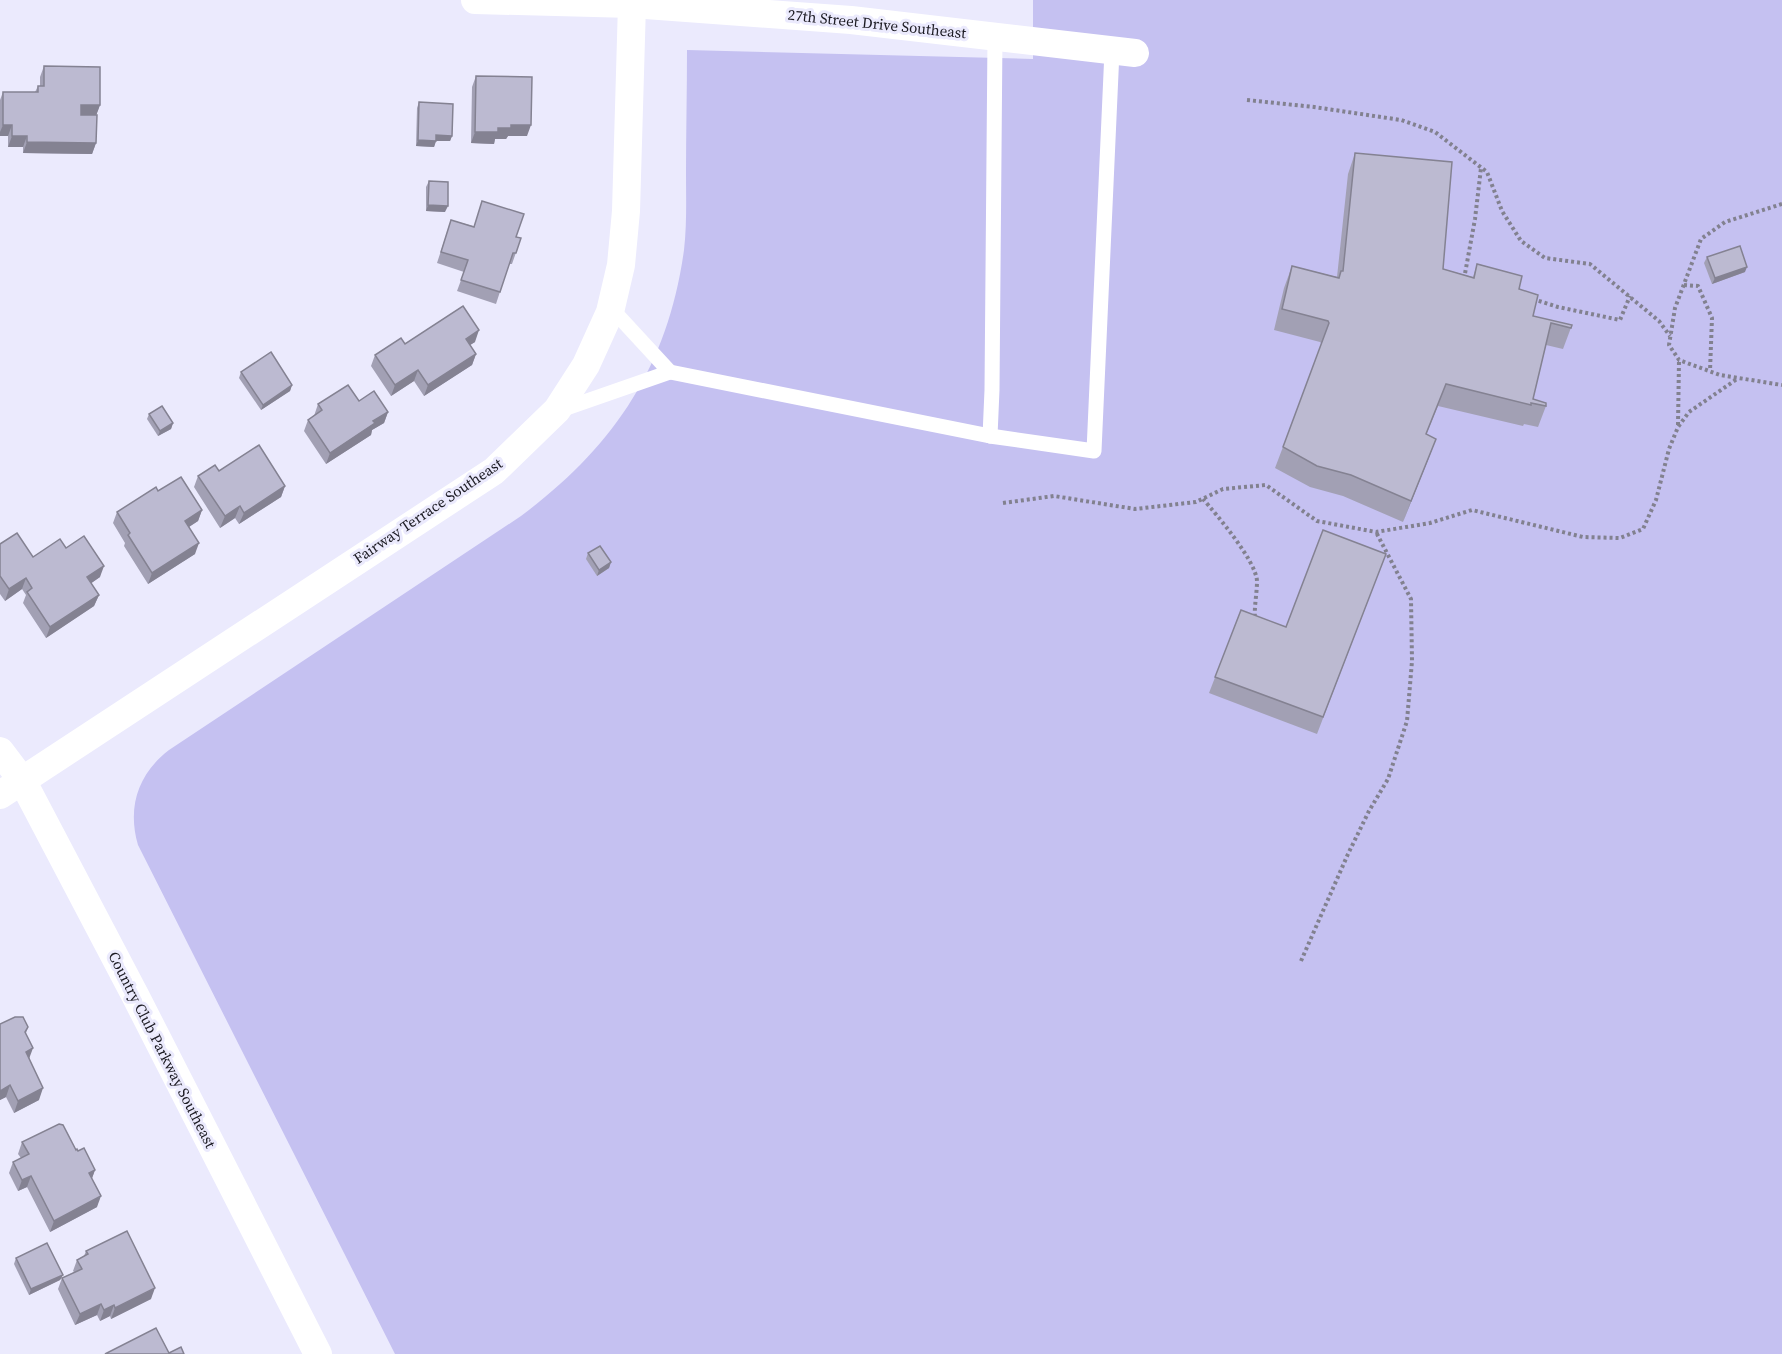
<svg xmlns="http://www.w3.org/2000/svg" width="1782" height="1354" viewBox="0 0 1782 1354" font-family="'Source Serif 4',serif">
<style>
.green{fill:#c5c1f1}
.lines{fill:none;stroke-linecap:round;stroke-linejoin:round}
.path{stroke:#82818f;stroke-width:4;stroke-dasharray:3 3;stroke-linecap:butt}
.lane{stroke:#fff;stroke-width:15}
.street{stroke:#fff;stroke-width:28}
.wall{fill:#a2a0b4}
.shaded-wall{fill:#848292}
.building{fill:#bcbad1;stroke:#848292;stroke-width:1.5}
.labels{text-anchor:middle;stroke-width:6;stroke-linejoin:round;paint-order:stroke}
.street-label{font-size:15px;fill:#1b1a22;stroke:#ebeafd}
</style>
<rect width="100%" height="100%" fill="#ebeafd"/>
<!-- green -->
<path class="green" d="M1033 0H1782V1354H395L138 845C127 807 138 774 169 750L521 516C614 447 668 366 684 250 687 224 686 198 686 173 686 132 687 91 687 50L1033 59Z"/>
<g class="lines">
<!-- path -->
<g class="path">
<path d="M1247 100 1314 107 1401 120 1435 132 1487 172 1502 211 1521 241 1545 258 1590 264 1659 321 1670 336"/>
<path d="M1782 204 1725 222 1701 239 1675 308 1669 345 1679 360 1720 375 1782 385"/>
<path d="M1464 279 1475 219 1481 168"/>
<path d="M1684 285 1698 286 1712 318 1710 371"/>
<path d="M1533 299 1558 307 1620 320 1630 296"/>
<path d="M1678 425 1679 360"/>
<path d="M1203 499C1217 515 1256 561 1257 581 1257 594 1254 606 1255 619"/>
<path d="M1003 503 1054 496 1135 509 1196 502 1223 489 1266 485 1317 521 1376 532 1430 523 1472 510 1583 537 1620 538 1643 529 1656 500 1669 449 1678 427 1689 412 1737 379"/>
<path d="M1301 961 1348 854 1369 811 1388 779 1407 721 1412 661 1411 599 1376 532"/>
</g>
<!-- lane -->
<g class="lane">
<path d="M995 36 992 390 990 436 1094 451 1112 51"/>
<path d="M670 372 990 436"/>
<path d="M558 411 670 372 611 308"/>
</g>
<!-- street -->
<g class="street">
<path d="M475 0 632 4 851 20 1135 53"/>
<path d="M0 751 22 780 136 997 318 1354"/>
<path d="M0 795 494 471 557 410 586 365 610 312 621 265 626 211 632 4"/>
</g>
</g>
<!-- wall -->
<g class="wall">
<path d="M44 66 100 105 96 115V143L92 154 23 153V147H8V136H0V100L3 92H35L38 86H40V77Z"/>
<path d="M476 76 527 136H508L506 139H495L494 144 471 143 472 87Z"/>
<path d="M419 102 452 136 450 141H436L434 147 416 146 417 108Z"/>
<path d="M1355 153 1443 269 1473 277 1477 264 1519 289 1533 316 1572 325 1563 349 1546 345 1533 399 1546 406 1538 427 1524 424 1523 426 1438 406 1426 435 1436 439 1403 522 1343 496 1310 487 1275 468 1322 344 1320 342 1274 330 1284 288 1292 266 1337 277 1348 174Z"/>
<path d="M429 181 445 212 426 211V187Z"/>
<path d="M451 220 473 226 521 238 512 264H509L496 304 457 291 464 272 437 263Z"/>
<path d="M1707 257 1745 272 1712 284 1704 263Z"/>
<path d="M475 342 470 345 476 354 472 365 424 396 414 381 391 396 371 366 375 355 405 344Z"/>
<path d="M241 372 292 385 290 391 261 410 239 378Z"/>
<path d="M359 401 388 412 384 423 372 430 371 435 326 464 304 431 308 420 314 416 318 404Z"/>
<path d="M149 414 173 423 171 429 158 436 147 419Z"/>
<path d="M219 471 285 486 281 497 239 524 235 518 220 528 194 487 198 476Z"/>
<path d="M158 491 202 510 198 521 189 527 195 554 148 584 124 546 125 543 113 523 117 512Z"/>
<path d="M0 544 33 557 66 548 100 577 91 583 99 595 94 606 46 638 23 603 26 595 22 589 5 601 0 594Z"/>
<path d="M588 553 611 562 609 568 597 576 586 559Z"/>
<path d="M1386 554 1317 734 1209 693 1241 610 1286 627Z"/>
<path d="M0 1024 28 1027 26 1033 29 1058 39 1100 14 1113 6 1097 0 1100Z"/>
<path d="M22 1142 76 1150 78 1151 95 1170 92 1178 97 1207 50 1232 27 1187 18 1191 9 1173 13 1162 21 1158 18 1154Z"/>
<path d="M86 1251 151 1299 111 1319 110 1316 100 1321 97 1315 75 1325 58 1289 62 1278 74 1272 73 1271 77 1260 84 1256Z"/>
<path d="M16 1258 63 1275 60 1280 29 1295 14 1264Z"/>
</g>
<!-- shaded-wall -->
<g class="shaded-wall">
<path d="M81 105H100L96 116H77Z"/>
<path d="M3 125H12L8 136H0V132Z"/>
<path d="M511 125H531L527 136H508L506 139H495L494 144 471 143 475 132 498 128Z"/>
<path d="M436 135 452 136 450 141H434Z"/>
<path d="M12 136H27L23 147H8Z"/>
<path d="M418 140 436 141 434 147 416 146Z"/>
<path d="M27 142 96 143 92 154 23 153Z"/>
<path d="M428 205 448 206 445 212 426 211Z"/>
<path d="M1747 267 1745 272 1712 284 1715 278Z"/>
<path d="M479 330 475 342 462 350 466 339Z"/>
<path d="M476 354 472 365 424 396 428 385Z"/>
<path d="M418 370 414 381 391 396 395 385Z"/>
<path d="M292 385 290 391 261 410 263 405Z"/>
<path d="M388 412 384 423 372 430 371 435 326 464 330 453 373 421Z"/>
<path d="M173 423 171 429 158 436 160 431Z"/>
<path d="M1436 439 1428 460 1403 522 1411 501Z"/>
<path d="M285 486 281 497 239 524 244 513Z"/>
<path d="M240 506 235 518 220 528 225 516Z"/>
<path d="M202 510 198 521 181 532 185 521Z"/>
<path d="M199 543 195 554 148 584 152 573Z"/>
<path d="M611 562 609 568 597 576 599 570Z"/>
<path d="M104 566 100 577 83 589 87 577Z"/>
<path d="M26 578 22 589 5 601 9 589Z"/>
<path d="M99 595 94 606 46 638 50 627Z"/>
<path d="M33 1048 29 1059 26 1052Z"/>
<path d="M10 1085 6 1097 0 1100V1091Z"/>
<path d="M43 1088 39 1100 14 1113 18 1101Z"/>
<path d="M95 1170 91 1181 89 1173Z"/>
<path d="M31 1176 27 1187 18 1191 22 1180Z"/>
<path d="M101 1196 97 1207 50 1232 54 1221Z"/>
<path d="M63 1275 60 1280 29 1295 31 1289Z"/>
<path d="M155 1288 151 1299 111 1319 115 1308Z"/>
<path d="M101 1304 97 1315 75 1325 80 1314Z"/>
<path d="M114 1305 110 1316 100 1321 104 1310Z"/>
</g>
<!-- building -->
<g class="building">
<path d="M44 66 100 67V105H81V115H97L96 143 27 142V136H12V125H3V92H38V86H44Z"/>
<path d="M476 76 532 77 531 125H511V128H498V132H475Z"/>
<path d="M419 102 453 104 452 136 436 135V141L418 140Z"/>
<path d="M1355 153 1452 162 1443 269 1474 278 1477 264 1522 276 1519 289 1538 295 1533 316 1572 325 1571 328 1551 323 1533 399 1546 403V406L1531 403V405L1446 384 1426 434 1436 439 1411 501 1351 475 1317 466 1283 447 1329 323 1328 321 1282 309 1292 266 1339 278 1341 271H1343Z"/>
<path d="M429 181 448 182V206L428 205Z"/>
<path d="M482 201 524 214 516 237 521 238 516 253H513L500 292 461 280 468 260 441 252 451 220 474 227Z"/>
<path d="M1740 246 1747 267 1715 278 1707 257Z"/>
<path d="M463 306 479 330 466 339 476 354 428 385 418 370 395 385 375 355 401 338 405 344Z"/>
<path d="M271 352 292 385 263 405 241 372Z"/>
<path d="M348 385 359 401 374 391 388 412 373 421 375 423 330 453 308 420 322 410 318 404Z"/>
<path d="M162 406 173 423 160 431 149 414Z"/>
<path d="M259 445 285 486 244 513 240 506 225 516 198 476 215 465 219 471Z"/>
<path d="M181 477 202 510 185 521 199 543 152 573 128 535 130 533 117 512 156 487 158 491Z"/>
<path d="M1323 530 1386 554 1323 717 1215 677 1241 610 1286 627Z"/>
<path d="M17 533 33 557 60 539 66 548 84 536 104 566 87 577 99 595 50 627 27 592 32 588 26 578 9 589 0 576V544Z"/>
<path d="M600 546 611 562 599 570 588 553Z"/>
<path d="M15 1017H23L28 1027 25 1032 33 1048 26 1052 43 1088 18 1101 10 1085 0 1091V1024Z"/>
<path d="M59 1124 63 1125 76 1150 77 1149 78 1151 84 1148 95 1170 89 1173 101 1196 54 1221 31 1176 22 1180 13 1162 29 1154 22 1142Z"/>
<path d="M127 1231 155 1288 115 1308 114 1305 104 1310 101 1304 80 1314 62 1278 82 1269 77 1260 88 1254 86 1251Z"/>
<path d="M47 1243 63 1275 31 1289 16 1258Z"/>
<path d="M156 1328 169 1353 181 1347 184 1354H105Z"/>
</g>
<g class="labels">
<!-- street labels -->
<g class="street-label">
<text transform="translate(877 24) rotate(6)" y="5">27th Street Drive Southeast</text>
<text transform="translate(428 511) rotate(-34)" y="5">Fairway Terrace Southeast</text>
<text transform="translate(162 1050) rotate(63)" y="5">Country Club Parkway Southeast</text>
</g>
</g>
</svg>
